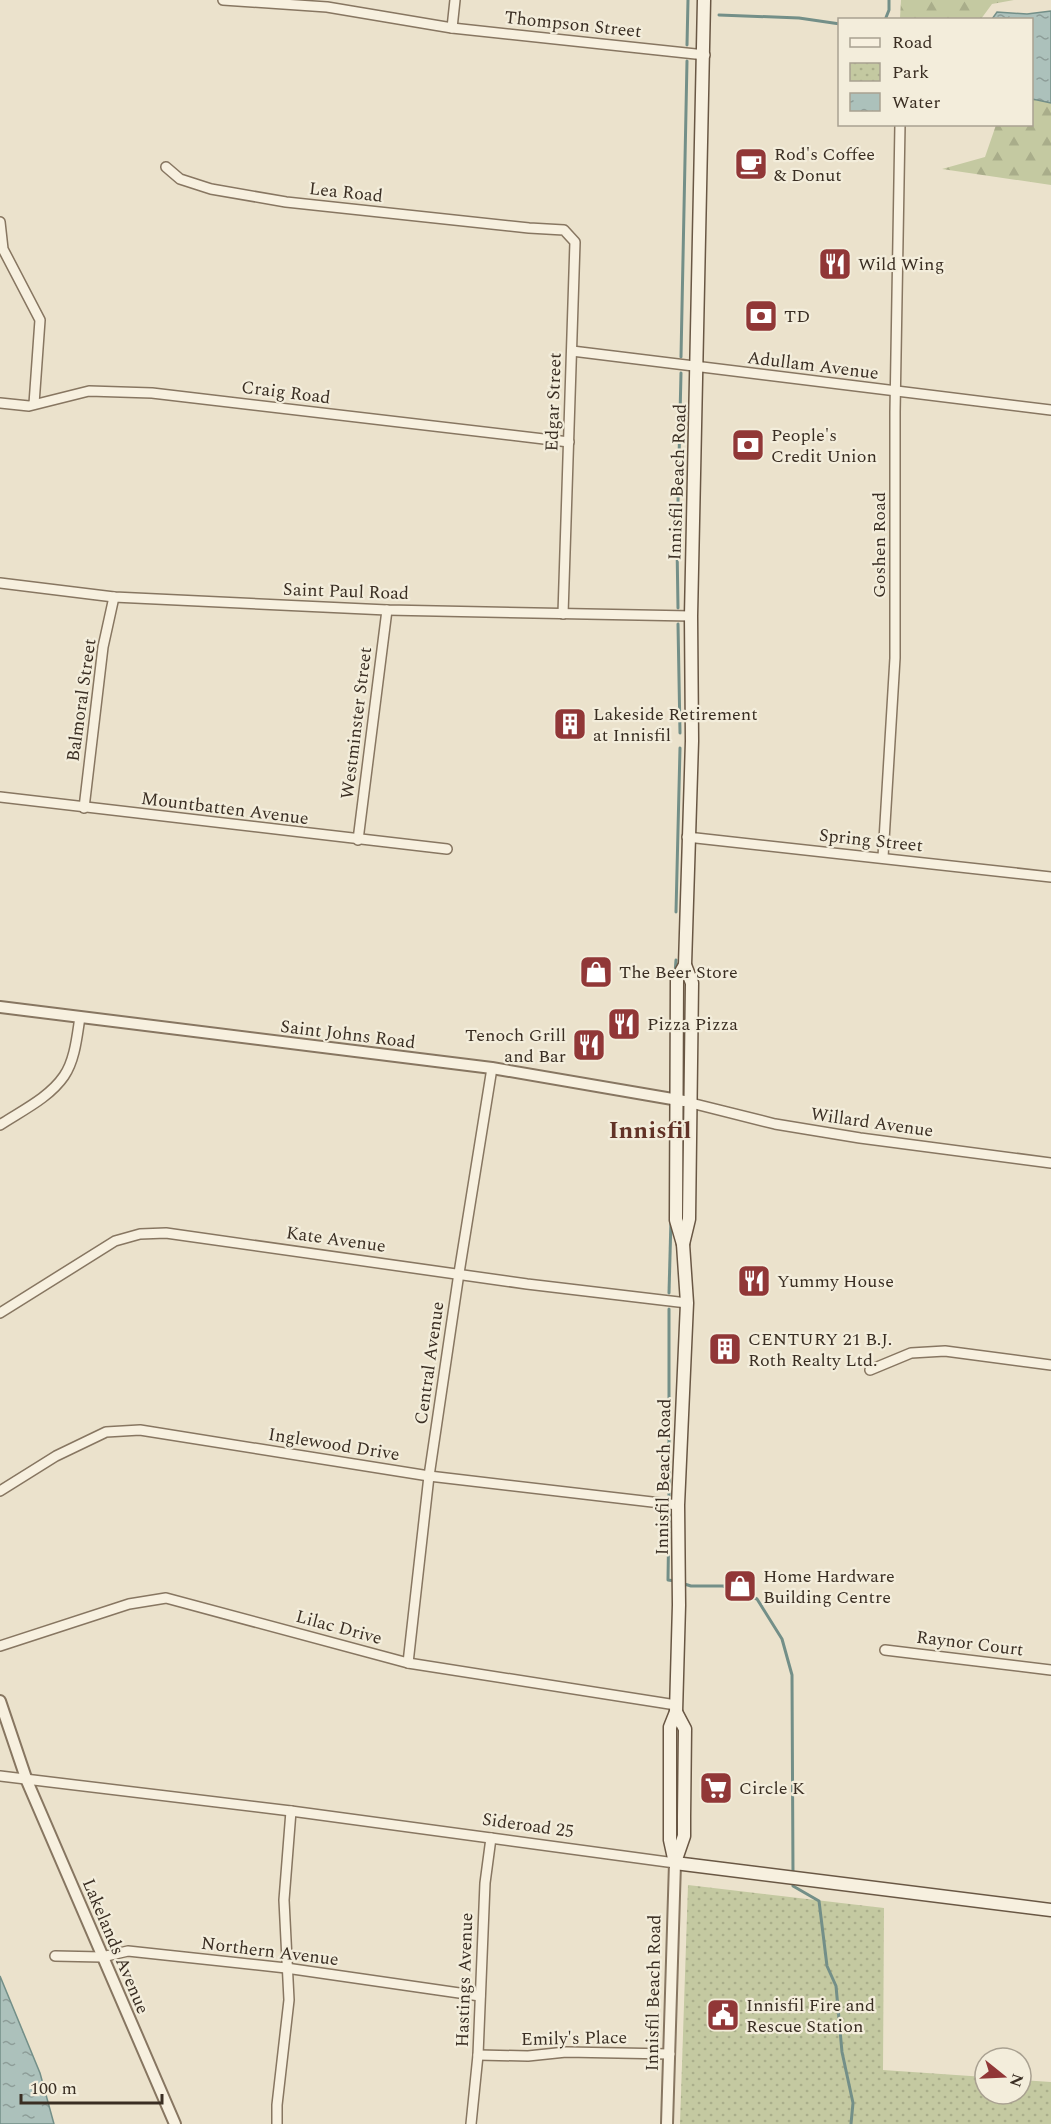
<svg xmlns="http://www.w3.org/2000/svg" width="1051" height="2124" viewBox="0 0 1051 2124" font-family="Spectral,serif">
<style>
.forest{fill:url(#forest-firs)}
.park{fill:url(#park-dots)}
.water{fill:url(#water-ripples);stroke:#738f88;stroke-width:1.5}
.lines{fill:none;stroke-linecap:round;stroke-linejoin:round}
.stream{stroke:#738f88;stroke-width:3}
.minor-casing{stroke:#877661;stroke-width:12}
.tertiary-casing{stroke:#877661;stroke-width:14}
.secondary-casing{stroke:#695744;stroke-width:15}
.minor{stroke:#f7f0df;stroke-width:9}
.tertiary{stroke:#f7f0df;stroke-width:10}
.secondary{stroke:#f7f0df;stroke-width:12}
.labels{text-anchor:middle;stroke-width:4.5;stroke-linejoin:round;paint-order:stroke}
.street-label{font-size:18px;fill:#3a2e23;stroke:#f3eddb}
.poi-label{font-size:18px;fill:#3a2e23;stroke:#f3eddb;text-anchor:start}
.district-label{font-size:24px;font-weight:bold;fill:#623327;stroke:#f3eddb}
</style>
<defs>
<pattern id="forest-firs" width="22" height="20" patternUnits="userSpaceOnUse" patternTransform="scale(1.5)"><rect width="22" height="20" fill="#c4c9a1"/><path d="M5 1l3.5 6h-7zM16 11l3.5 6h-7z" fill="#a9ad8a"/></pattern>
<pattern id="park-dots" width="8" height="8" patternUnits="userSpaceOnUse" patternTransform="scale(1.5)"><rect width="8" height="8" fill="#c4c9a1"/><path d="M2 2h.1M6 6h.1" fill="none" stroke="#a9ad8a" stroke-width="1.8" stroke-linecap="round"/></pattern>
<pattern id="water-ripples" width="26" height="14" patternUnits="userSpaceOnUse" patternTransform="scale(1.5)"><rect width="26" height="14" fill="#acc1bb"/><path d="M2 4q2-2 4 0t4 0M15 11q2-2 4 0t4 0" fill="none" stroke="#8d9d98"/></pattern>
</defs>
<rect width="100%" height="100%" fill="#ebe2cc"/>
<!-- forest -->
<g class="forest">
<path d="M901 0H1014L992 4 981 19 905 20 900 18Z"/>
<path d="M1032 99 1051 103V185L942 169 985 157 996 125 1032 124Z"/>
</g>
<!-- park -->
<path class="park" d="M688 1885 884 1908 883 2070 985 2077V2094H1021V2080L1051 2082V2124H680Z"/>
<!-- water -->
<g class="water">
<path d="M1051 11V103L1032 99V20L992 19 997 12 1027 14Z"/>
<path d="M0 1976 40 2073 54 2124H0Z"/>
</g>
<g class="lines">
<!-- stream -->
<g class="stream">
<path d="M719 15 799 18 840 24"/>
<path d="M885 20 889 10V0"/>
<path d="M687 45 688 0"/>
<path d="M681 357 687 61"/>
<path d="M678 608 677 544 681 373"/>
<path d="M678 624 680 733"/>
<path d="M676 912 680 748"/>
<path d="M675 973 676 960"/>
<path d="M669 1293 671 1219"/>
<path d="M669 1496V1309"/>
<path d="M669 1512 668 1580 675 1581"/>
<path d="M681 1583 691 1586H723L757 1599 782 1639 792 1675 793 1875"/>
<path d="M793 1881V1886L819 1901 827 1966 836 1986 842 2052 853 2103 851 2124"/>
</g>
<!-- minor casing -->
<g class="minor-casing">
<g id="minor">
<path d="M223 0 327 7 452 28 705 55"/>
<path d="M452 28 455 0"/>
<path d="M166 167 180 179 211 189 286 202 529 228 564 230 575 242 563 614"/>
<path d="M0 222 3 249 40 320 34 404"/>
<path d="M572 351 1051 410"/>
<path d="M0 403 29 406 89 391 152 393 569 442"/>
<path d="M0 583 114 597 387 610 691 616"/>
<path d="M0 797 447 849"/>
<path d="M84 808 103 647 114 597"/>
<path d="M687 837 1051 877"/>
<path d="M358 840 387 610"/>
<path d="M883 857 895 658V412L900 124"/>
<path d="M691 1103 775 1124 860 1138 1051 1163"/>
<path d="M0 1125C21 1111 49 1098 64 1076 75 1060 77 1036 80 1017"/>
<path d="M0 1313 115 1241 140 1234 166 1233 527 1284 687 1303"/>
<path d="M870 1370 911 1353 945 1351 1051 1365"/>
<path d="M0 1491 56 1456 106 1432 140 1430 429 1476 678 1505"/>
<path d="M0 1646 129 1604 166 1598 408 1663 676 1705"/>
<path d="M885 1650 1051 1670"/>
<path d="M408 1663 429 1476 459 1273 492 1068"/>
<path d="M0 1776 291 1811 675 1863"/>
<path d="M55 1956 102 1957 128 1951 286 1968 480 1996"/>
<path d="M478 2055 528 2056 566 2052 670 2054"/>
<path d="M277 2124V2105L289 2000 284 1900 291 1811"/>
<path d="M471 2124 478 2055 485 1883 491 1838"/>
</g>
</g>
<!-- tertiary casing -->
<g class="tertiary-casing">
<g id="tertiary">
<path d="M0 1007 492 1068 684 1101"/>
<path d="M0 1701 27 1781 175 2124"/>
<path d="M667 2124 675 1863"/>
</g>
</g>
<!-- secondary casing -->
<g class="secondary-casing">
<g id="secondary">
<path d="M683 1244 689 1219 692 983 685 965 692 741 691 616 704 0"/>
<path d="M675 1862 684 1836V1817L685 1729 676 1712"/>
<path d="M675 1863 670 1840V1727L676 1712 679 1605 678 1505 687 1303 683 1244 676 1220 677 979 685 965"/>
<path d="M675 1863 1051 1910"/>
</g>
</g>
<!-- minor -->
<use href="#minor" class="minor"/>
<!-- tertiary -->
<use href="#tertiary" class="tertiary"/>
<!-- secondary -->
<use href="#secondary" class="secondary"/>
</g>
<!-- icons -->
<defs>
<g id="cafe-square" transform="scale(1.725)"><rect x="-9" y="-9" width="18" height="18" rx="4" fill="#913737" stroke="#f3eddb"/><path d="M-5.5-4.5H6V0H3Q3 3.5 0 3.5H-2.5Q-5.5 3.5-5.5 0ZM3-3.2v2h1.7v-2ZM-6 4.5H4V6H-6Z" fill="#fff"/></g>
<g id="restaurant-square" transform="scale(1.725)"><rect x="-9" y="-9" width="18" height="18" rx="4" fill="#913737" stroke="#f3eddb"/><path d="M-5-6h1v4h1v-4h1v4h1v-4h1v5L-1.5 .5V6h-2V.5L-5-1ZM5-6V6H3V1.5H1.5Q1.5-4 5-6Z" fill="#fff"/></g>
<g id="bank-square" transform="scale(1.725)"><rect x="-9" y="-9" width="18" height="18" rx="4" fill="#913737" stroke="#f3eddb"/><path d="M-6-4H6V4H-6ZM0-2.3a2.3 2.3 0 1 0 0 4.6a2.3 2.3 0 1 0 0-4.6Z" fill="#fff"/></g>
<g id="building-square" transform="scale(1.725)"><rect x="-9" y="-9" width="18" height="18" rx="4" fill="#913737" stroke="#f3eddb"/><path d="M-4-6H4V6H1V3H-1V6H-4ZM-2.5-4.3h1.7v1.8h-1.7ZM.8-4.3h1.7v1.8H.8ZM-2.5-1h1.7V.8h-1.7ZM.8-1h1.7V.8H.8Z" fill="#fff"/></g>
<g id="shop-square" transform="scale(1.725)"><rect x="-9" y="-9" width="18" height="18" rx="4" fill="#913737" stroke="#f3eddb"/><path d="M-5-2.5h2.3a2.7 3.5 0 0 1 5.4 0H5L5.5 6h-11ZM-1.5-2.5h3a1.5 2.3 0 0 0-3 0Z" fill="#fff"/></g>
<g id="supermarket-square" transform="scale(1.725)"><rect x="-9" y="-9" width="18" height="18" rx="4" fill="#913737" stroke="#f3eddb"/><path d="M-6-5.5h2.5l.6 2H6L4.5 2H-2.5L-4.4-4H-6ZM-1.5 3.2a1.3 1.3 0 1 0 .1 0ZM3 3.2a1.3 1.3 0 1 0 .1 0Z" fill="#fff"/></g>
<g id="civic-square" transform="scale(1.725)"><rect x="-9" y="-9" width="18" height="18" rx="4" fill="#913737" stroke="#f3eddb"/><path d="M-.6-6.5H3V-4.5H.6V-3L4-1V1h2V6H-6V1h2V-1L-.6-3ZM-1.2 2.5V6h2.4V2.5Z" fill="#fff"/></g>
</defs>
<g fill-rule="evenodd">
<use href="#cafe-square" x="751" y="164"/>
<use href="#restaurant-square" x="835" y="264"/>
<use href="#bank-square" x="761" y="316"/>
<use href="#bank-square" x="748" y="445"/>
<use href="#building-square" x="570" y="724"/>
<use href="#shop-square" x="596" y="972"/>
<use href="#restaurant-square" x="624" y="1024"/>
<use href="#restaurant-square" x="589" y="1045"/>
<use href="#restaurant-square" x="754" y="1281"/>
<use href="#building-square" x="725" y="1349"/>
<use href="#shop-square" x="740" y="1586"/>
<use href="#supermarket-square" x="716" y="1788"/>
<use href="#civic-square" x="723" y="2015"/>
</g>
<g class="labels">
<!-- street labels -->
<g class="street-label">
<text transform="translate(573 24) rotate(6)" y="6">Thompson Street</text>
<text transform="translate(346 192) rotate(6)" y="6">Lea Road</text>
<text transform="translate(813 365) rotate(7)" y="6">Adullam Avenue</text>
<text transform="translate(286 392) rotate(7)" y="6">Craig Road</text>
<text transform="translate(553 402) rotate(-88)" y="6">Edgar Street</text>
<text transform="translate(677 482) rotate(-88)" y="6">Innisfil Beach Road</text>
<text transform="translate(879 545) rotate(-90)" y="6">Goshen Road</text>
<text transform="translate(346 591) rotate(2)" y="6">Saint Paul Road</text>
<text transform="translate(81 700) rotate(-82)" y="6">Balmoral Street</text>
<text transform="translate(356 723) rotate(-83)" y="6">Westminster Street</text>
<text transform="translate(225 808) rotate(7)" y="6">Mountbatten Avenue</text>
<text transform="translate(871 840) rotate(6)" y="6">Spring Street</text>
<text transform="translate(348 1034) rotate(7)" y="6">Saint Johns Road</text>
<text transform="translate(872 1122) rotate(8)" y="6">Willard Avenue</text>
<text transform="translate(336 1239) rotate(8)" y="6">Kate Avenue</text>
<text transform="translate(429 1363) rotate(-82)" y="6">Central Avenue</text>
<text transform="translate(334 1444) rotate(9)" y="6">Inglewood Drive</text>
<text transform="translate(663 1477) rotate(-89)" y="6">Innisfil Beach Road</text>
<text transform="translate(339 1627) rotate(15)" y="6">Lilac Drive</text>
<text transform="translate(970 1643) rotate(7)" y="6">Raynor Court</text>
<text transform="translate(528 1825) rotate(8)" y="6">Sideroad 25</text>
<text transform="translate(116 1946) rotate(67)" y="6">Lakelands Avenue</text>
<text transform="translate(270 1951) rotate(7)" y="6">Northern Avenue</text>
<text transform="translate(464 1980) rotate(-88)" y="6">Hastings Avenue</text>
<text transform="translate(653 1993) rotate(-89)" y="6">Innisfil Beach Road</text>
<text transform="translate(574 2038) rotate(-1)" y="6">Emily's Place</text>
</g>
<!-- poi labels -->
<g class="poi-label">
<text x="774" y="160">Rod's Coffee<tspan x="774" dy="21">&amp; Donut</tspan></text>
<text x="858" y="270">Wild Wing</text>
<text x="784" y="322">TD</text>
<text x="771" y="441">People's<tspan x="771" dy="21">Credit Union</tspan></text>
<text x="593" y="720">Lakeside Retirement<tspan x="593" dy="21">at Innisfil</tspan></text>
<text x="619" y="978">The Beer Store</text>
<text x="647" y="1030">Pizza Pizza</text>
<text x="566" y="1041" text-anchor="end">Tenoch Grill<tspan x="566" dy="21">and Bar</tspan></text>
<text x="777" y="1287">Yummy House</text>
<text x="748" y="1345">CENTURY 21 B.J.<tspan x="748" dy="21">Roth Realty Ltd.</tspan></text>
<text x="763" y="1582">Home Hardware<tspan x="763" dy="21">Building Centre</tspan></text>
<text x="739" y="1794">Circle K</text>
<text x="746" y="2011">Innisfil Fire and<tspan x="746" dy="21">Rescue Station</tspan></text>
</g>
<!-- district labels -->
<g class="district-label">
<text x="650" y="1138">Innisfil</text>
</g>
</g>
<!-- legend -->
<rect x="838" y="18" width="195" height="108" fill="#f3eddb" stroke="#a9a191" stroke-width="1.5"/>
<rect x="850" y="38" width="30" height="9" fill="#f7f0df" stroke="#a9a191" stroke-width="1.5"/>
<text x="892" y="48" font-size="18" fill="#3a2e23">Road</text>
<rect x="850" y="63" width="30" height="18" fill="url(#park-dots)" stroke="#a9a191" stroke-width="1.5"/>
<text x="892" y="78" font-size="18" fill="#3a2e23">Park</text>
<rect x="850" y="93" width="30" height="18" fill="url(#water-ripples)" stroke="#a9a191" stroke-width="1.5"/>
<text x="892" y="108" font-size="18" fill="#3a2e23">Water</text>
<!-- north arrow -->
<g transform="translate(1003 2076) rotate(108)"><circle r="28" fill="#f3eddb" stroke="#a9a191" stroke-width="1.5"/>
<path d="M0-4.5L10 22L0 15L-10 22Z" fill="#913737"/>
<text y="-9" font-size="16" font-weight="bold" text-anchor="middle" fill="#3a2e23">N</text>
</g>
<!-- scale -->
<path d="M21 2094v9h141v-9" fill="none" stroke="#3a2e23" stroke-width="3"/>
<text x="30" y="2094" font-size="18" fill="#3a2e23" stroke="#f3eddb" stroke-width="4.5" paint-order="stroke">100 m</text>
</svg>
